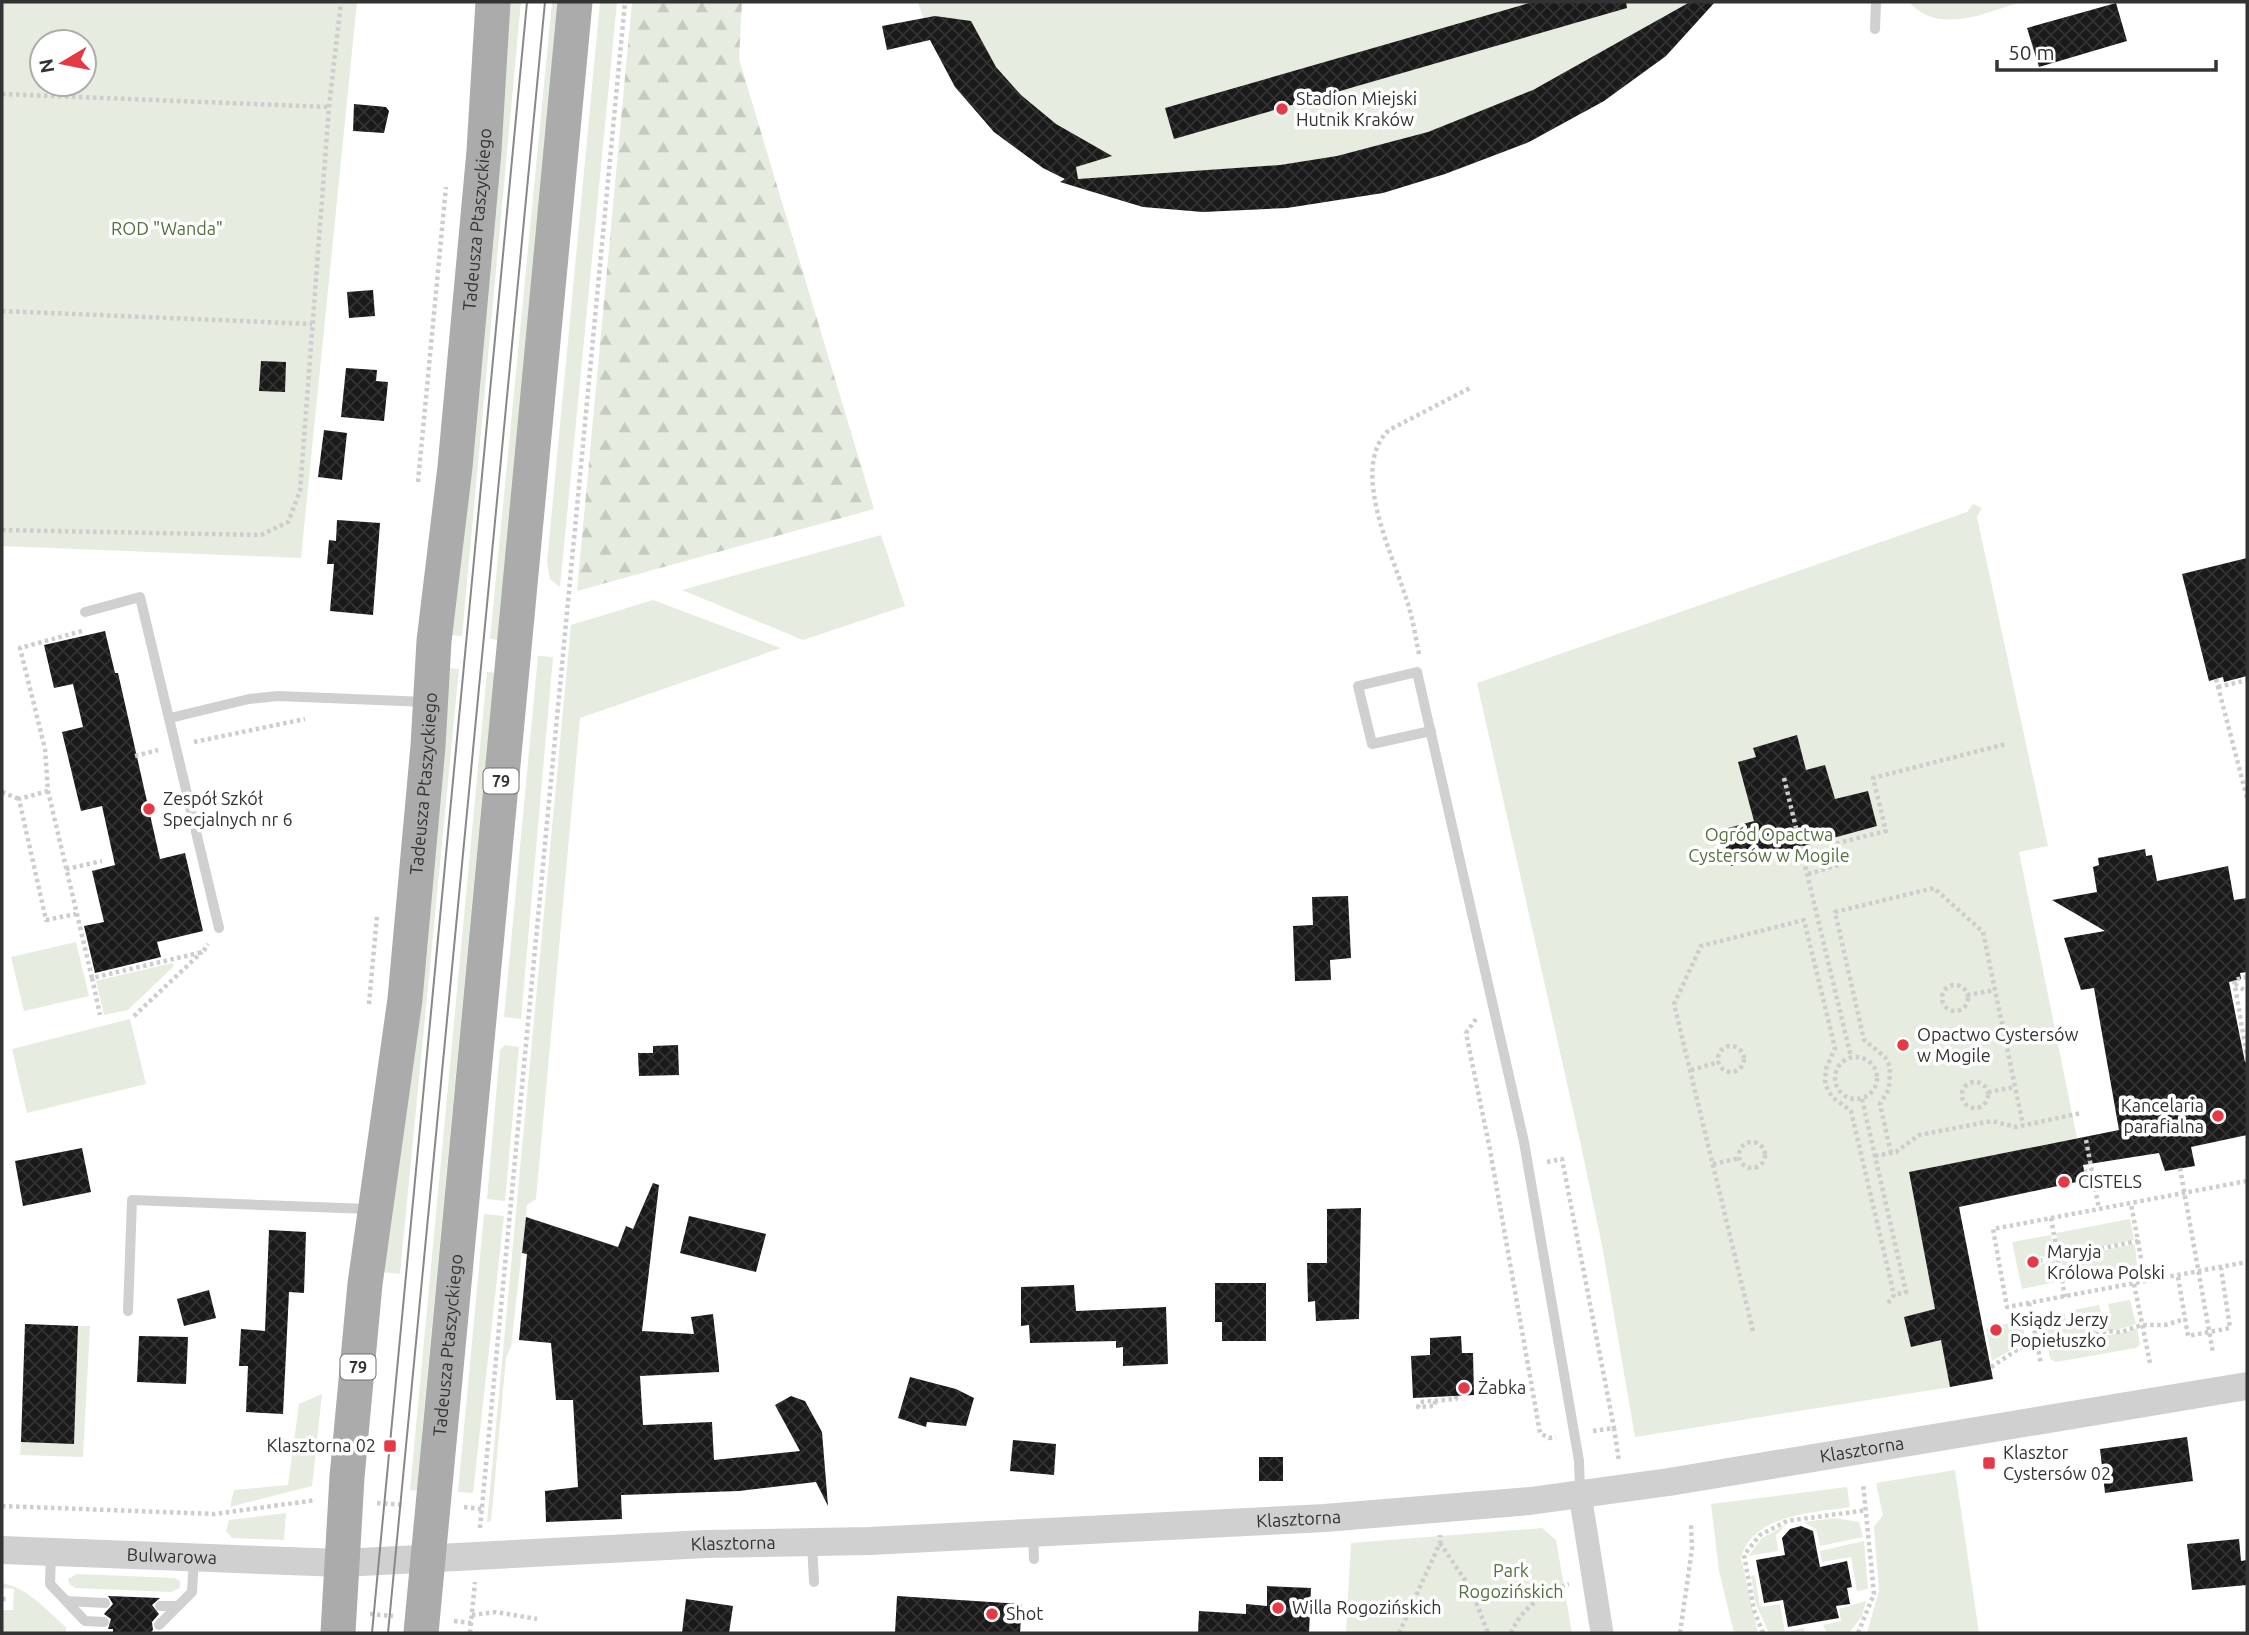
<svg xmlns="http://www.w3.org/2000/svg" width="2249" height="1635" viewBox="0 0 2249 1635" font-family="Ubuntu,sans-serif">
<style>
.green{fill:#e6ecdf;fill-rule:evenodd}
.forest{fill:url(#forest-firs)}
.building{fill:url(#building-cross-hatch)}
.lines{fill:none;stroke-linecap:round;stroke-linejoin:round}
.path{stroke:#cdcdcd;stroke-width:4.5;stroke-dasharray:3.5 3.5;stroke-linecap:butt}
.service{stroke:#d0d0d0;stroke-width:10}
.minor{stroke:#d0d0d0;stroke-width:23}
.tertiary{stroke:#d0d0d0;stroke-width:28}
.primary{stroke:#ababab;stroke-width:35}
.tram{stroke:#888;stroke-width:2}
.poi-dot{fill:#e63946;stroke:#fff;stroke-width:2.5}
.labels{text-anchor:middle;stroke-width:7;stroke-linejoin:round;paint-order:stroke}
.shield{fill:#fff;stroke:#707070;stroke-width:2}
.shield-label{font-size:16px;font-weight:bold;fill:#333}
.poi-label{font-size:18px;fill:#333;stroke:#fff;text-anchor:start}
.street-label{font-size:18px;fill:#333;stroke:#fff}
.park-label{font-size:18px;fill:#56703f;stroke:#fff}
</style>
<defs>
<pattern id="forest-firs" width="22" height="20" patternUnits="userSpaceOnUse" patternTransform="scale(1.75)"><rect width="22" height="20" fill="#e6ecdf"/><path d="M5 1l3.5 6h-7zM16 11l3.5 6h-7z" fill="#c6cbc0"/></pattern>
<pattern id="building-cross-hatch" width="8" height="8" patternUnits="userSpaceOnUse" patternTransform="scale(1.75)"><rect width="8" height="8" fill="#1a1a1a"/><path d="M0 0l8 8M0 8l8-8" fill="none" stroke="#333"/></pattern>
</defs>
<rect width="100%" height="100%" fill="#fff"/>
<!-- green -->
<g class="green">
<path d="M2 2H357L301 558 2 546ZM42 42H84V84H42Z"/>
<path d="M509 2H521L462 636 451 635Z"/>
<path d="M552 2H559L501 640 490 639Z"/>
<path d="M600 2H617L560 587 550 579 547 563Z"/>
<path d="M918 2H1715L1666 56 1604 101 1529 142 1445 174 1383 193 1143 207 1088 191 1043 168 994 132 955 87 931 42Z"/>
<path d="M1909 2H2022C1986 12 1939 36 1909 2Z"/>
<path d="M1973 504 1982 508 1977 517 2048 846 2019 852 2077 1138 1909 1173 1951 1387 1635 1437 1602 1245 1580 1141 1477 683 1967 512Z"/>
<path d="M881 535 905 606 803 640 682 590Z"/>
<path d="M653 600 781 648 580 718 536 1199 527 1205 511 1347 506 1358 491 1521 487 1522 571 625Z"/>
<path d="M538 656 553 657 521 1019 504 1017Z"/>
<path d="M447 668 459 669 400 1274 382 1272Z"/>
<path d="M487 672 498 673 483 787 422 1432 420 1491 410 1490Z"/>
<path d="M76 942 89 996 24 1011 11 957Z"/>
<path d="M172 963 174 966 128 1010 104 1015 96 981Z"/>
<path d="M130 1019 146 1084 27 1113 12 1049Z"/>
<path d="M505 1045 519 1047 505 1201 487 1199 500 1050Z"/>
<path d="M484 1214 504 1216 473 1493 458 1492Z"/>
<path d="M2130 1219 2134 1240 2060 1254 2056 1233Z"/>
<path d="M2051 1235 2055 1255 2028 1258 2029 1268 2056 1260 2060 1281 2022 1289 2012 1242Z"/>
<path d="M2135 1244 2137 1265 2065 1279 2061 1259Z"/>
<path d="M2130 1300 2136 1324C2122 1330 2096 1333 2080 1335 2067 1336 2059 1343 2046 1343L2042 1317 2064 1313 2066 1320 2074 1319 2073 1310 2099 1305 2101 1313 2110 1312 2108 1304Z"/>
<path d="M2021 1321 2027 1344 2019 1345 1992 1361 1986 1328Z"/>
<path d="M78 1326H90L83 1457 20 1455 21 1442 74 1443Z"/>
<path d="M2137 1328 2140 1344 2136 1348 2056 1362 2050 1359 2048 1347C2059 1346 2065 1343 2076 1340 2096 1334 2118 1337 2137 1328Z"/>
<path d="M322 1394 312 1486 230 1507 234 1490 288 1485 299 1404Z"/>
<path d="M1955 1470 1979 1633H1867L1879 1591 1874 1527 1883 1515 1876 1483Z"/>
<path d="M1847 1487 1850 1507C1814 1513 1752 1514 1741 1558L1758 1633H1734L1719 1571 1711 1504Z"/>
<path d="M286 1513 284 1540 232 1538 226 1531 229 1520Z"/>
<path d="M1835 1518 1859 1522 1863 1537 1820 1546 1816 1529 1803 1522Z"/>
<path d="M1786 1525 1776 1535 1778 1551 1748 1556 1762 1538Z"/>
<path d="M1542 1528 1556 1540 1572 1633H1346L1351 1543Z"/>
<path d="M1864 1541 1868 1589 1857 1591 1851 1557 1822 1562 1820 1551Z"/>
<path d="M77 1574 175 1578 180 1581V1588L171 1592 76 1588 70 1585 68 1579Z"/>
<path d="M1755 1575 1760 1607 1780 1604 1785 1632 1804 1628 1805 1633H1769L1755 1602 1751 1576Z"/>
<path d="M2 1583C27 1587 47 1611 66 1627V1633H2V1603L3 1610H13L14 1589 4 1588 2 1595Z"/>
<path d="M1866 1601 1862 1616 1849 1633H1827L1823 1625 1841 1621 1839 1609Z"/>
</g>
<!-- forest -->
<path class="forest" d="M632 2H742L739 59 874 509 577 591Z"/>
<!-- building -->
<g class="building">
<path d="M1533 2H1626L1627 8 1174 139 1165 108Z"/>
<path d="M1690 2H1715L1666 56 1604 101 1529 142 1445 174 1383 193 1287 208 1203 212 1143 207 1060 182 1065 179 1043 168 994 132 955 87 930 40 887 50 882 26 935 16 971 21 996 67 1021 95 1056 124 1112 156 1076 167 1078 179 1280 165 1337 156 1428 132 1533 90Z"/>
<path d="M2116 3 2127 41 2039 67 2027 28Z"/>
<path d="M354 104 386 107 389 111 384 133 353 131Z"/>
<path d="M373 290 375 316 349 318 347 292Z"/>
<path d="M261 361 286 362 285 392 259 391Z"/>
<path d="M346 368 377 370 376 381 388 382 384 421 341 417Z"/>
<path d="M324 430 347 433 342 480 318 477Z"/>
<path d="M337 520 380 523 373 615 330 611 334 564H327L329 540 336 541Z"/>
<path d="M2247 558V676L2224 682 2223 677 2209 681 2182 574Z"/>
<path d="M105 631 115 673H118L160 859 185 853 203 931 157 942 161 957 95 973 84 926 104 922 92 871 115 865 102 806 81 811 62 732 83 727 73 684 54 688 44 645Z"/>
<path d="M1797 735 1806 770 1825 765 1835 799 1868 791 1877 826 1731 866 1721 830 1754 821 1738 762 1756 757 1753 748Z"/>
<path d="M2145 849 2146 856 2152 855 2157 881 2228 866 2234 900 2247 898V972L2240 973 2241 979 2229 982 2245 1062H2247V1135L2191 1147 2195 1166 2165 1171 2159 1153 2127 1158 2083 1165 2086 1180 1959 1207 1993 1379 1950 1387 1941 1340 1911 1347 1904 1317 1935 1309 1909 1172 2119 1130 2094 988 2081 990 2064 938 2105 931 2052 900 2097 892 2093 867 2099 865 2098 858Z"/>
<path d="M1348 896 1351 958 1330 960 1331 980 1295 981 1293 926 1313 925 1312 897Z"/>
<path d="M678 1045 679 1075 639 1076 638 1053H653V1046Z"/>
<path d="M82 1148 91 1192 23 1206 15 1161Z"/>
<path d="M653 1183 659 1185 642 1331 694 1334 691 1317 713 1314 719 1367V1372L640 1376 643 1425 712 1422 714 1460 800 1451 775 1405 791 1396 805 1401 822 1432 828 1506 816 1482 739 1491 621 1495 622 1519 546 1522 545 1491 578 1487 573 1400H556L551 1343 519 1340 527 1254 522 1253 526 1217 618 1247 626 1226 633 1229Z"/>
<path d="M1361 1208 1359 1319 1316 1321 1315 1301 1308 1302 1307 1263H1327V1209Z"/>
<path d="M689 1216 766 1234 756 1272 680 1253Z"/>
<path d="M269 1230 306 1232 304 1293 289 1292 283 1414 246 1412 248 1366H239L241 1329 265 1331Z"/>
<path d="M1215 1283H1266V1341H1222V1322H1215Z"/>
<path d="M1074 1285 1076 1311 1166 1307 1168 1364 1123 1366V1347L1116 1348V1341L1030 1343 1029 1325 1021 1326V1287Z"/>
<path d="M209 1290 216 1318 184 1326 177 1299Z"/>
<path d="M25 1324 78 1326 74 1444 21 1442Z"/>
<path d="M139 1336 188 1337 186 1384 137 1382Z"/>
<path d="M1461 1336 1462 1353H1473L1474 1395 1413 1398 1411 1356 1430 1355V1338Z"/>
<path d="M910 1377 956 1389 974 1398 966 1426 927 1422 926 1427 898 1418Z"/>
<path d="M2187 1437 2193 1481 2105 1493 2100 1449Z"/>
<path d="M1013 1440 1056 1444 1054 1475 1010 1471Z"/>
<rect x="1259" y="1457" width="24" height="24"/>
<path d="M1801 1526 1813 1531 1820 1567 1847 1561 1852 1587 1847 1588 1850 1604 1836 1606 1839 1618 1788 1627 1783 1600 1764 1603 1756 1560 1785 1555 1782 1538 1790 1529Z"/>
<path d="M2239 1539 2241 1561 2247 1560V1585L2192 1590 2187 1544Z"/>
<path d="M1267 1586 1311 1588 1309 1633H1198L1199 1611 1246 1614V1604L1267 1606Z"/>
<path d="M108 1596 160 1598 152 1605 159 1614 152 1622 153 1630 150 1633H113V1629H108L111 1619 104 1614 113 1604Z"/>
<path d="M897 1596 1022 1604 1020 1633H895Z"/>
<path d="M686 1599 733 1606 729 1633H682Z"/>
</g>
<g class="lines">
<!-- path -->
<g class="path">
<path d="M2 94 329 107"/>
<path d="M2 311 312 324"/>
<path d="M418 482 446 187"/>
<path d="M2 530 261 535 288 522 300 491 329 107 341 2"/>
<path d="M82 631 20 648 45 749 48 791 92 978 203 952 208 944"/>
<path d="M1419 654C1415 634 1412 614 1405 595 1392 553 1349 467 1389 430L1470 388"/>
<path d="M2216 679 2247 798"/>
<path d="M2218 687 2247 680"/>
<path d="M194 742 305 719"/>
<path d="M135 756 158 750"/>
<path d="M1784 778 1851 1057"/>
<path d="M48 791 19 799 46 920 76 914"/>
<path d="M2 792 19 799"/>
<path d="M66 869 102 861"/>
<path d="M1808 874 1839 865 1834 844 1886 831 1873 778 2006 744"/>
<path d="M2247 977 2234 980 2247 1057"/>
<path d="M92 978 100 1015"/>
<path d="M2235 984 2247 992"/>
<circle cx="1955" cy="998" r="13"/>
<path d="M1967 995 1995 990"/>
<path d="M369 1004 377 915"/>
<path d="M134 1016 202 952"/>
<path d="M1476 1019 1466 1033 1490 1150 1540 1433 1549 1438 1556 1437"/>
<circle cx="1731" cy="1059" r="13"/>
<circle cx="1856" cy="1078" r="21"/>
<path d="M1691 1070 1719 1062"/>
<circle cx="1975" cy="1095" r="13"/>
<path d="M1988 1092 2015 1087"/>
<path d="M1862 1099 1906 1292 1894 1295"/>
<path d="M2086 1140 2099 1209"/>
<circle cx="1752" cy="1155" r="13"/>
<path d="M1891 1153 1880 1104 1889 1089 1890 1067 1885 1057 1864 1040 1835 912 1934 888 1983 932 2023 1125"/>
<path d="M1875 1156 1896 1152 1919 1135 1992 1121 2016 1127 2081 1113"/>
<path d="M1547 1162 1562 1159 1614 1428"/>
<path d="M1713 1164 1740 1158"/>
<path d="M2180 1168 2213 1353"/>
<path d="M2084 1172 2092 1171"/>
<path d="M2247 1181 1993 1229 2007 1307 2247 1262"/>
<path d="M2051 1218 2065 1297"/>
<path d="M2138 1241 2145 1282"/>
<path d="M2039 1261 2138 1241 2131 1204"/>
<path d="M2178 1277 2188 1336 2230 1328 2221 1268"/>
<path d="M2134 1284 2150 1363"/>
<path d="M2029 1303 2041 1364"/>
<path d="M1753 1331 1674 1004 1701 946 1804 920 1835 1048 1826 1069 1825 1084 1832 1097 1851 1111 1894 1295 1888 1303"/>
<path d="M1991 1367 2020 1348 2061 1344 2107 1331 2121 1332 2142 1325H2165L2185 1319"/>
<path d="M1435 1401V1406L1418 1407 1420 1402 1456 1399V1395"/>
<path d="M1593 1431 1614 1428 1619 1461"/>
<path d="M377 1503 403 1505"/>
<path d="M2 1506 215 1514 316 1500"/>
<path d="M464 1507 481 1509"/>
<path d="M480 1528 625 2"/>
<path d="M1440 1543 1471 1589 1488 1633"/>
<path d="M2 1599H6"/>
<path d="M370 1614 393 1616"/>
<path d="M472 1615 496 1612 537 1619"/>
<path d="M454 1621 471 1623"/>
<path d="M470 1633 475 1582"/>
<path d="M1399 1633 1440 1543V1535"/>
<path d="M1511 1633C1522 1607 1544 1593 1569 1584"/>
<path d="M1680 1633 1692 1549 1691 1524"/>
<path d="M1763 1633 1754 1610 1744 1555 1760 1535 1787 1521 1867 1510"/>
<path d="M1858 1633 1874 1594 1863 1483"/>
</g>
<!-- service -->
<g class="service">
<path d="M1875 29 1876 2"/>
<path d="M85 612 140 597 219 928"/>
<path d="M170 718 249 699 278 696 427 702"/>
<path d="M1431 731 1372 744 1358 686 1417 672 1524 1142 1579 1461 1580 1491"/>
<path d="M128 1311 132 1200 369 1209"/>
<path d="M1033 1534 1034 1559"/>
<path d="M812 1543 814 1582"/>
<path d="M51 1553 50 1584 85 1621 104 1622"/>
<path d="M66 1601 105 1603"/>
<path d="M160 1606H178"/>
<path d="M159 1625 192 1592 194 1558"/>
</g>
<!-- minor -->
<path class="minor" d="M1580 1494 1602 1633"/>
<!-- tertiary -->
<path class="tertiary" id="s1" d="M2 1550 342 1563 706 1544 870 1541 1325 1518 1530 1501 1669 1482 2247 1386"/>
<!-- primary -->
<g class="primary">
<path id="s2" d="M338 1633 347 1477 365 1284 405 999 428 746 434 641 455 467 484 151 493 2"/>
<path id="s3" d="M421 1633 575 2"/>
</g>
<!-- tram -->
<g class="tram">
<path d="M372 1633 527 2"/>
<path d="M388 1633 545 2"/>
</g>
</g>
<!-- markers -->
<g class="poi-dot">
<circle cx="1282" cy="109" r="7"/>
<circle cx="149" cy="809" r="7"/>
<circle cx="1903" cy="1045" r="7"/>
<circle cx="2218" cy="1116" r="7"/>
<circle cx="2064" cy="1182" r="7"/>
<circle cx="2033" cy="1262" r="7"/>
<circle cx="1996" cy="1330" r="7"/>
<circle cx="1464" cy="1388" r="7"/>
<rect x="383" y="1439" width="14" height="14" rx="3.5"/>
<rect x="1982" y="1456" width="14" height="14" rx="3.5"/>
<circle cx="1278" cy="1608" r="7"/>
<circle cx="992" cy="1614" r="7"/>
</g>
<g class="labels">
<!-- shield labels -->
<g class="shield">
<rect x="483.5" y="768.5" width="35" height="25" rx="5"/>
<rect x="340.5" y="1354.5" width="35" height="25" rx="5"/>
</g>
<g class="shield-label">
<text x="501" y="787">79</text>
<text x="358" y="1373">79</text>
</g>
<!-- poi labels -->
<g class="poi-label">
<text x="1296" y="105">Stadion Miejski<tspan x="1296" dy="21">Hutnik Kraków</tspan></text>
<text x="163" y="805">Zespół Szkół<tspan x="163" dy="21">Specjalnych nr 6</tspan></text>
<text x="1917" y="1041">Opactwo Cystersów<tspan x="1917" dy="21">w Mogile</tspan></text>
<text x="2204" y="1112" text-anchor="end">Kancelaria<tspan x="2204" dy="21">parafialna</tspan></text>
<text x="2078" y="1188">CISTELS</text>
<text x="2047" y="1258">Maryja<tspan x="2047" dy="21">Królowa Polski</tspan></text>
<text x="2010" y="1326">Ksiądz Jerzy<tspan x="2010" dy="21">Popiełuszko</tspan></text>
<text x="1478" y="1394">Żabka</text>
<text x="376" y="1452" text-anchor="end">Klasztorna 02</text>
<text x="2003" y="1459">Klasztor<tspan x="2003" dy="21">Cystersów 02</tspan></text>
<text x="1292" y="1614">Willa Rogozińskich</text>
<text x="1006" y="1620">Shot</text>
</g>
<!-- street labels -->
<g class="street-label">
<text dy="6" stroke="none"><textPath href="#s2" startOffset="1421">Tadeusza Ptaszyckiego</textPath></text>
<text dy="6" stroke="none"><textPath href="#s2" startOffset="854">Tadeusza Ptaszyckiego</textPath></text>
<text dy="6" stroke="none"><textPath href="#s3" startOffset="289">Tadeusza Ptaszyckiego</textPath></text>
<text dy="6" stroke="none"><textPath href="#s1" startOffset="1866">Klasztorna</textPath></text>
<text dy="6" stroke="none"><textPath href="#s1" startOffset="1298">Klasztorna</textPath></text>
<text dy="6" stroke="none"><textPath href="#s1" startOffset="732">Klasztorna</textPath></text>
<text dy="6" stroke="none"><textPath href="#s1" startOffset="170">Bulwarowa</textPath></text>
</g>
<!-- park labels -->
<g class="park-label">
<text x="167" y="235">ROD "Wanda"</text>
<text x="1769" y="841">Ogród Opactwa<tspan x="1769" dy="21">Cystersów w Mogile</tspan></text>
<text x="1511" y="1577">Park<tspan x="1511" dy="21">Rogozińskich</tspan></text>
</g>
</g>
<!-- border -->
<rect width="2249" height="1635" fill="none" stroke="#333333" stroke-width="7"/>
<!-- north arrow -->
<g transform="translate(63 63) rotate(260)"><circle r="33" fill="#ffffff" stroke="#adadad" stroke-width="2"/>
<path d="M0-5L12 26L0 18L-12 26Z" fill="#e63946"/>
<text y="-10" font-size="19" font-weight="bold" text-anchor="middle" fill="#333333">N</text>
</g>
<!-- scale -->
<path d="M1997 60v10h219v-10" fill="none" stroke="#333333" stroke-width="3.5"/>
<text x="2008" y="60" font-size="21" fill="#333333" stroke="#ffffff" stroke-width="5" paint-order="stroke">50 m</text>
</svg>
